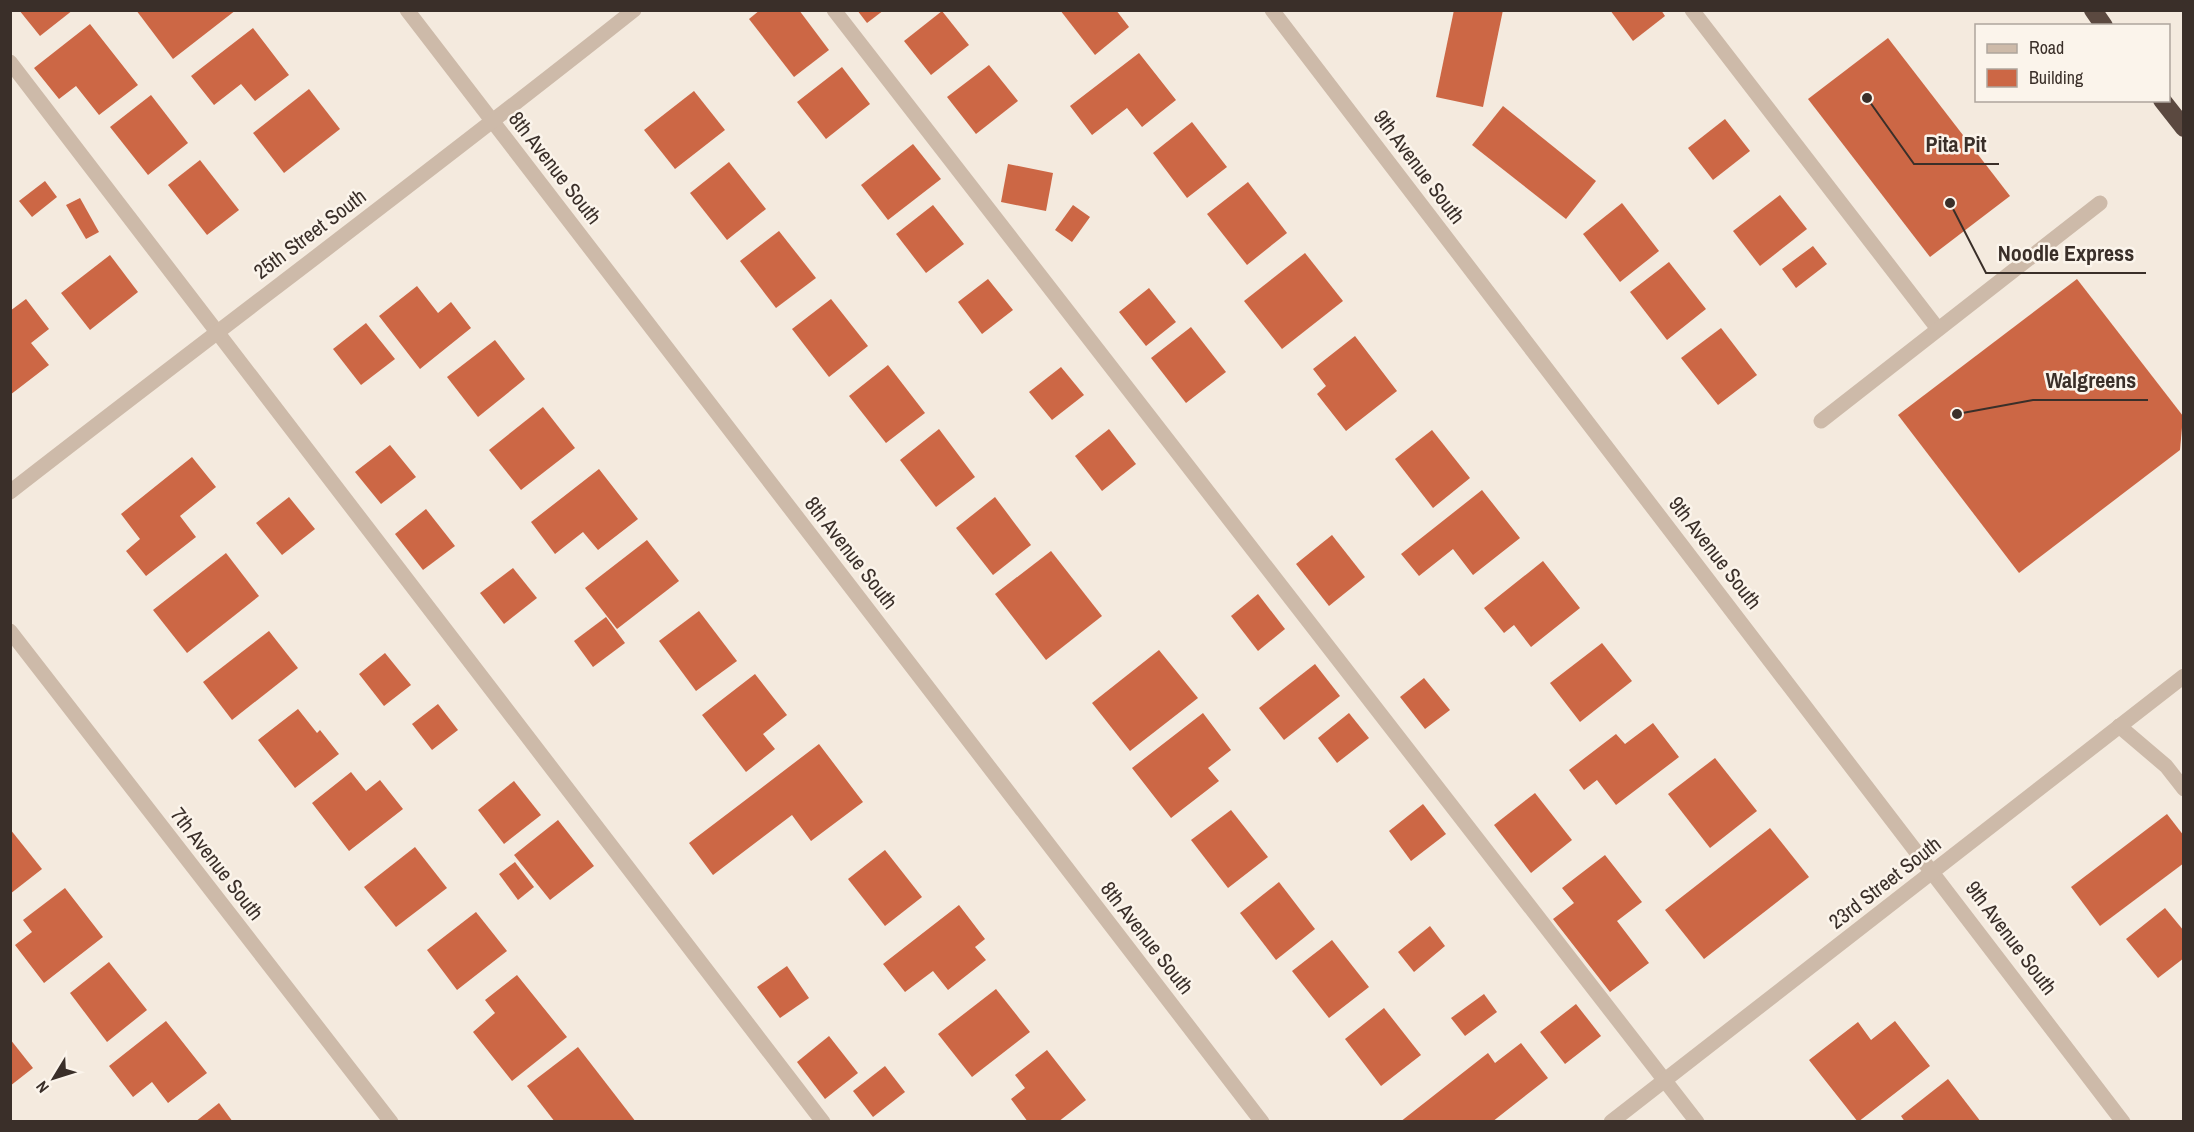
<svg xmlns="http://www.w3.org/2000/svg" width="2194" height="1132" viewBox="0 0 2194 1132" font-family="'Archivo Narrow',sans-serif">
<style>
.building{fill:#cc6745}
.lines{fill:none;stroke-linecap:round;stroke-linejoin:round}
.minor{stroke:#cdbaa9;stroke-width:15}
.highway{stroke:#5b4940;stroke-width:18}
.labels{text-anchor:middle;stroke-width:5;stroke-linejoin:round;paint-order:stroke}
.street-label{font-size:21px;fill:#3a2f29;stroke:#fbf4eb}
.leader{fill:none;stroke:#3a2f29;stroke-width:2}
.callout-dot{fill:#3a2f29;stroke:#fbf4eb;stroke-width:2}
.callout-label{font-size:22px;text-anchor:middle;font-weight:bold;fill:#3a2f29;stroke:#fbf4eb;stroke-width:5;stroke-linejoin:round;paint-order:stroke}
</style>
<rect width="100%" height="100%" fill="#f4eade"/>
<!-- building -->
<g class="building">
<path d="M19 10H73L40 36Z"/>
<path d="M136 10H236L173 59Z"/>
<path d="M760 10H799L829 50 794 77 749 19Z"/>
<path d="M857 10H884L867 23Z"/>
<path d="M1060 10H1116L1129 27 1095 55Z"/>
<path d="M1454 10H1503L1483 107 1436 97Z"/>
<path d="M1610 10H1661L1665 16 1633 41Z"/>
<path d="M942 11 969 45 931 75 904 41Z"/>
<path d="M90 24 138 85 99 115 76 86 59 99 34 68Z"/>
<path d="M253 28 289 75 255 101 241 84 214 105 191 76Z"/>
<path d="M1888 38 2010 196 1930 257 1808 99Z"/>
<path d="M1139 53 1176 100 1142 127 1127 108 1092 135 1070 106Z"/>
<path d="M989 65 1018 101 976 134 947 97Z"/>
<path d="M842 67 870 104 826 139 797 102Z"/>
<path d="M309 89 340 129 284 173 253 133Z"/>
<path d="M694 91 725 130 675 169 644 130Z"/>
<path d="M151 95 188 143 148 175 110 127Z"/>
<path d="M1503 106 1596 181 1566 219 1472 145Z"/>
<path d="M1725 119 1750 151 1713 180 1688 148Z"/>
<path d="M1192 122 1227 167 1187 198 1153 153Z"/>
<path d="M913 144 941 179 888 220 861 185Z"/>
<path d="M200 160 239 210 207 235 168 185Z"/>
<path d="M729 162 766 209 727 240 690 193Z"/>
<path d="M1008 164 1053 173 1046 211 1001 202Z"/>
<path d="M45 181 57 197 32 217 19 201Z"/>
<path d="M1248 182 1287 233 1247 265 1207 214Z"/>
<path d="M1780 195 1807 229 1760 266 1733 231Z"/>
<path d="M80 198 99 232 86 239 66 205Z"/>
<path d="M1622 203 1659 251 1620 282 1583 234Z"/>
<path d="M933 205 964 244 926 273 896 234Z"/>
<path d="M1073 205 1090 217 1072 242 1055 230Z"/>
<path d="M779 231 816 278 776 308 740 261Z"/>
<path d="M1813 246 1827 264 1796 288 1782 269Z"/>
<path d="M1305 253 1343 301 1282 349 1244 301Z"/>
<path d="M110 255 138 292 90 330 61 293Z"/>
<path d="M1669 262 1706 309 1667 340 1630 292Z"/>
<path d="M988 279 1013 310 982 334 958 302Z"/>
<path d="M2077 279 2183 416 2180 450 2019 573 1898 415Z"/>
<path d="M417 286 438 313 451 302 471 328 420 369 379 316Z"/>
<path d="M1149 288 1176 322 1146 346 1119 312Z"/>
<path d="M26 299 49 329 31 343 49 365 10 395V311Z"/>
<path d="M831 299 868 346 829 377 792 329Z"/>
<path d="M366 323 395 359 361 385 333 349Z"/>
<path d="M1191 327 1226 372 1186 403 1151 358Z"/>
<path d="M1721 328 1757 375 1718 405 1681 358Z"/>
<path d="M1355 336 1397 391 1346 431 1317 394 1326 386 1313 369Z"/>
<path d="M495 340 525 379 478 417 447 377Z"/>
<path d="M888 365 925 413 886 443 849 396Z"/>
<path d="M1061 367 1084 395 1052 420 1029 392Z"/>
<path d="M543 407 575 448 521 490 489 450Z"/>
<path d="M939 429 975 477 936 507 900 460Z"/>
<path d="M1109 429 1136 464 1102 491 1075 456Z"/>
<path d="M1432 430 1470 478 1433 508 1395 459Z"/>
<path d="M390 445 416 477 381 504 355 472Z"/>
<path d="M192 457 216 487 180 516 196 537 146 576 126 551 140 539 121 514Z"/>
<path d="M599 469 638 519 598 550 583 532 555 554 531 522Z"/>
<path d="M1482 490 1520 538 1473 575 1453 549 1419 576 1401 554Z"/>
<path d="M289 497 315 529 282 555 256 523Z"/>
<path d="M995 497 1031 545 993 575 956 528Z"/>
<path d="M426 509 455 546 423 570 395 534Z"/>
<path d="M1332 535 1365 577 1329 606 1296 564Z"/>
<path d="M647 540 679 581 617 629 585 588Z"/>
<path d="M1051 551 1102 616 1046 660 995 594Z"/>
<path d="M226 553 259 596 187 653 153 610Z"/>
<path d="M1543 561 1580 608 1531 647 1514 625 1504 633 1484 608Z"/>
<path d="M513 568 537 598 504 624 480 593Z"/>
<path d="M1258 594 1285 629 1258 651 1231 616Z"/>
<path d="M699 611 737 661 696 691 659 641Z"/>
<path d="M606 617 625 643 593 667 574 641Z"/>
<path d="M269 631 298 668 232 720 203 682Z"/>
<path d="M1602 643 1632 681 1580 722 1550 683Z"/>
<path d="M1159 650 1198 698 1130 751 1092 703Z"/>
<path d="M385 653 411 685 384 706 359 674Z"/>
<path d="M1315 664 1340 696 1284 740 1259 708Z"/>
<path d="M755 674 787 715 763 734 775 749 746 772 702 715Z"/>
<path d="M1424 678 1450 710 1425 729 1400 697Z"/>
<path d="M438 704 458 730 432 750 412 724Z"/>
<path d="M298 709 317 733 320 730 339 754 295 788 258 740Z"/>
<path d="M1203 713 1231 750 1208 768 1219 781 1171 818 1132 768Z"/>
<path d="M1349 713 1369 738 1337 763 1318 738Z"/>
<path d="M1653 723 1679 757 1616 805 1597 780 1584 790 1569 770 1616 734 1625 744Z"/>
<path d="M819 744 863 802 811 841 792 815 713 875 689 843Z"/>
<path d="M1715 758 1757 811 1710 848 1668 794Z"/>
<path d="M351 772 366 791 380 780 403 809 349 851 312 803Z"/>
<path d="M514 781 541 815 504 844 478 810Z"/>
<path d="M1535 793 1572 840 1531 873 1494 825Z"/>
<path d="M1423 804 1446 834 1411 861 1389 831Z"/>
<path d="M1231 810 1268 857 1228 888 1191 840Z"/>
<path d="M2167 814 2184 836V863L2100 926 2071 887Z"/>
<path d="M558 820 594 866 550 900 514 855Z"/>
<path d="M1770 828 1809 877 1704 959 1665 910Z"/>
<path d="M10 829 42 869 10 894Z"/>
<path d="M415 847 447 888 396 927 364 887Z"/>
<path d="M885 850 922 897 885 926 848 879Z"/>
<path d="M1605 855 1642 902 1617 921 1649 963 1610 992 1553 919 1574 903 1562 888Z"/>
<path d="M515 862 534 887 518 900 499 874Z"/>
<path d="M1279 882 1315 929 1276 960 1240 913Z"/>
<path d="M65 888 103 937 44 983 15 945 32 932 23 920Z"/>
<path d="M959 905 985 939 975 947 986 960 948 990 933 971 905 992 883 964Z"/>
<path d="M2165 908 2184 931V958L2158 978 2126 939Z"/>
<path d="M476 912 507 951 457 990 427 950Z"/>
<path d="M1430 926 1445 946 1414 972 1398 952Z"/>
<path d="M1332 940 1369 987 1329 1018 1292 971Z"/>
<path d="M109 962 147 1010 107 1042 70 993Z"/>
<path d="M787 966 809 998 780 1018 757 987Z"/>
<path d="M517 975 567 1037 512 1081 473 1032 495 1013 485 1000Z"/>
<path d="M996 989 1030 1032 972 1077 938 1034Z"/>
<path d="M1484 994 1497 1012 1465 1036 1451 1018Z"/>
<path d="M1576 1004 1601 1036 1565 1064 1540 1032Z"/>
<path d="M1384 1008 1421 1055 1381 1086 1345 1039Z"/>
<path d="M166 1021 207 1073 168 1103 152 1082 133 1097 109 1066Z"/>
<path d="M1895 1021 1930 1066 1858 1122 1809 1060 1858 1022 1871 1040Z"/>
<path d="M829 1036 858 1073 825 1099 797 1062Z"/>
<path d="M10 1039 33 1068 10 1086Z"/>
<path d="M1521 1043 1548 1078 1492 1122H1400L1488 1053 1495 1063Z"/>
<path d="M578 1047 636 1122H555L527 1086Z"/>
<path d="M1047 1050 1086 1100 1058 1122H1028L1011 1099 1025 1088 1015 1075Z"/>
<path d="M885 1066 905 1092 873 1117 853 1091Z"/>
<path d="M1948 1079 1981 1122H1905L1901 1116Z"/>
<path d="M219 1103 233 1122H195Z"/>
</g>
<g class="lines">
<!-- minor -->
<g class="minor">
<path d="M407 10 1262 1122"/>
<path d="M834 10 1697 1122"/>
<path d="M1272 10 2123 1122"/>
<path d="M1692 10 1938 329"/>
<path d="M10 62 823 1122"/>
<path d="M1821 421 2100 203"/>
<path d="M10 492C218 330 428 174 634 10"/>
<path d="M10 631 391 1122"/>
<path d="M2119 726 2166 766 2184 789"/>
<path d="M1611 1122 2184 676"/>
</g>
<!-- highway -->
<g class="highway">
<path d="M2093 10 2104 26"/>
<path d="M2162 100 2184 128"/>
</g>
</g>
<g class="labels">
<!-- street labels -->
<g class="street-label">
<text transform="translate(1419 167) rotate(53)" y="7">9th Avenue South</text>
<text transform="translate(555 168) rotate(52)" y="7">8th Avenue South</text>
<text transform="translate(310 234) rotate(-37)" y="7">25th Street South</text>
<text transform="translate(851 553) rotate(52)" y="7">8th Avenue South</text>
<text transform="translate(1715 553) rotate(52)" y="7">9th Avenue South</text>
<text transform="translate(217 864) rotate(52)" y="7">7th Avenue South</text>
<text transform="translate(1885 883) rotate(-38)" y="7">23rd Street South</text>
<text transform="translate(1147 938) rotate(52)" y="7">8th Avenue South</text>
<text transform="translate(2011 938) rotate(53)" y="7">9th Avenue South</text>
</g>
</g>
<!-- callouts -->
<path class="leader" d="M1867 98L1914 164H1999M1950 203L1986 273H2146M1957 414L2033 400H2148"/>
<g class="callout-dot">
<circle cx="1867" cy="98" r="6"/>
<circle cx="1950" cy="203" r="6"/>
<circle cx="1957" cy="414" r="6"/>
</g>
<g class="callout-label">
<text x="1956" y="152">Pita Pit</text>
<text x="2066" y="261">Noodle Express</text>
<text x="2091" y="388">Walgreens</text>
</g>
<!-- border -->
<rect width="2194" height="1132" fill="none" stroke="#3a2f29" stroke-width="24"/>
<!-- legend -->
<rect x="1975" y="24" width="195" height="78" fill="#fbf4eb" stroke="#aea59d" stroke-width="1.5"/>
<rect x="1987" y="44" width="30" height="9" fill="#cdbaa9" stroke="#aea59d" stroke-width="1.5"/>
<text x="2029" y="54" font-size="18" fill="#3a2f29">Road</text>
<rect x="1987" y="69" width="30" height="18" fill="#cc6745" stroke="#aea59d" stroke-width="1.5"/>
<text x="2029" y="84" font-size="18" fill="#3a2f29">Building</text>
<!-- north arrow -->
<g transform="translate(54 1078) rotate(232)" stroke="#fbf4eb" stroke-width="4.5" paint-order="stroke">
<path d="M0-4.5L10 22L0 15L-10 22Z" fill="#3a2f29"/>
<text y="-9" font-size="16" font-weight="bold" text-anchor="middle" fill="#3a2f29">N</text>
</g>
</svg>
